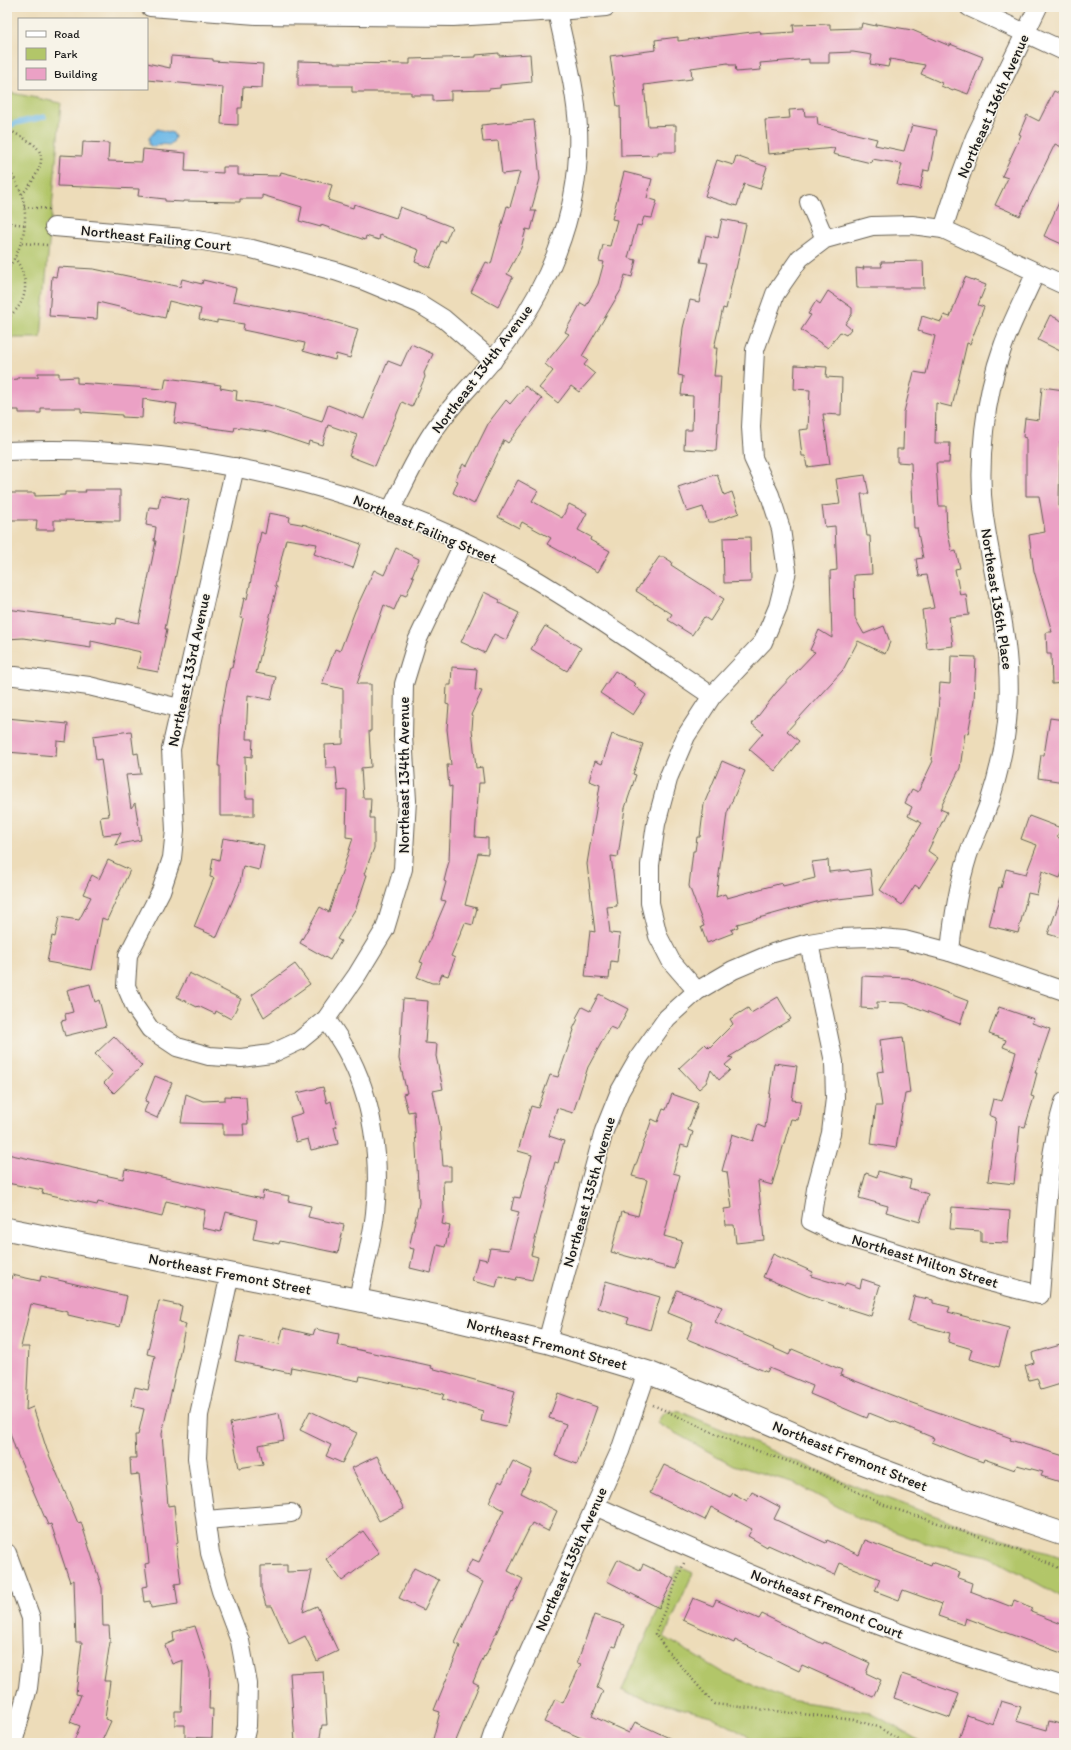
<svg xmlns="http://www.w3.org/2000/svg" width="1071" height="1750" viewBox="0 0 1071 1750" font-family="Itim,sans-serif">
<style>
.green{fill:#b2c669;stroke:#677142}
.water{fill:#6eb9e7;stroke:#456a82}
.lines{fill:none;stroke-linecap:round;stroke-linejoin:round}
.stream{stroke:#6eb9e7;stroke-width:5.5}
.building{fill:#eba1c5}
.minor-casing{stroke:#655f53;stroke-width:20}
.tertiary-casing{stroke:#655f53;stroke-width:24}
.path{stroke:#655f53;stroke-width:2.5;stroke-dasharray:1 3;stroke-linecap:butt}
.minor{stroke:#fff;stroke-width:18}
.tertiary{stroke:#fff;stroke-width:22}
.labels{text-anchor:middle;stroke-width:3;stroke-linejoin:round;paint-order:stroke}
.street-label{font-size:15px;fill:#1c1c1c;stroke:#f7f3e8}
</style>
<rect width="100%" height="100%" fill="#f7f3e8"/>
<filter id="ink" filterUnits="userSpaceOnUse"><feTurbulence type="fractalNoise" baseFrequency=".025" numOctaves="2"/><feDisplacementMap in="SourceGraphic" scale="8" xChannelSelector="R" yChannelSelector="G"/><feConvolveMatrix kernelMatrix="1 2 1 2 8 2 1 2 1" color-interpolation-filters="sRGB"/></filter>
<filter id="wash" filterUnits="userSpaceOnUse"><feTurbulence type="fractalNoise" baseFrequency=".012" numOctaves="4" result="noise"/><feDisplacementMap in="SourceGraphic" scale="16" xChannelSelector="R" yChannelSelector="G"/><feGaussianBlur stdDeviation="0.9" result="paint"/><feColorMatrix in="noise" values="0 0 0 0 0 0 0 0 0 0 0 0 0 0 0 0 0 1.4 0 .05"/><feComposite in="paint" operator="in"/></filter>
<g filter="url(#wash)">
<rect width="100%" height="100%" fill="#eddcb9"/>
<!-- green -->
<g class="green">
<path d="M7 92 61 103 41 338H7Z"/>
<path d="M669 1411 681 1412C741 1437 800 1464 860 1488 927 1514 995 1537 1064 1558V1596H1060L988 1556 925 1543 858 1518 795 1483 733 1465 657 1423 662 1415Z"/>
<path d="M678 1566 693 1573 664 1637 726 1674 789 1700 870 1712 923 1743H760L711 1716 631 1695 622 1690Z"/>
</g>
<!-- water -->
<path class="water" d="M157 129 173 133 175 137 173 142 169 145 160 144 154 147 149 145V138Z"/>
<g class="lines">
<!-- stream -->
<path class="stream" d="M7 127 16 123 44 117"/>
</g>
<g id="blocks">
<!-- building -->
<g class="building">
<path d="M862 23 876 26V24L912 30 950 46V44L983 57 968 94 954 89 953 91 941 86 942 83 921 74 925 65 890 59 888 67 870 64 872 55 853 52 829 53V63H809V59L760 63 761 70 736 72 735 65H729L728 63 691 68 692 79 644 85 648 126 676 125V152H658V155L621 156 620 106H617L610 56 656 50 655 40 678 37V41L760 31 761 34 794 32 793 25 830 24V29L861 28Z"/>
<path d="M499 53V56L530 54 532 82 500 85V88L489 89V90L451 91V100L433 101V95H411V92H352V86H298V61L334 62V63L410 64V59L476 57V55Z"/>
<path d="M171 56 213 59V61L263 64 262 88 243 87 242 108H238V125L221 124 223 87 147 80V63L170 68Z"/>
<path d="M1054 91 1064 96V148L1055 144 1020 216 995 205 1008 178 1002 176 1021 135 1019 134 1027 115 1039 121Z"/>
<path d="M804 109 805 116H817L818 125 877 139 875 145 904 151 912 125 937 130 929 171 924 170 920 189 897 185 902 164 872 159 871 163 833 154 835 148 768 154 765 120 790 118 789 110Z"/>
<path d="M534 120 540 179 531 211H536L531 230 526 229 521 248 507 274 513 277 498 307 471 292 486 262 491 264 507 206 510 207 520 172 502 174 498 141 483 142 481 125Z"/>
<path d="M83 142 109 143 108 161 142 162 143 149 186 153 185 171 223 173V167H238V175L280 176 281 172 332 185 328 200 353 208 354 204 396 218 400 207 452 227 445 243 441 241 430 268 415 262 419 250 380 235 379 240 366 236 365 240 321 225V227L299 221 302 207 262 195V199H240V202L183 201V202L165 201V199L138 196 139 189 58 186 60 155 82 156Z"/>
<path d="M736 156 767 167 760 189 744 184 737 206 705 196 717 160 733 165Z"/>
<path d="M624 172 652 179 647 198 657 201 652 218 644 217 641 226 637 225 628 258 636 260 632 277 625 275 621 290 582 356 588 360 584 365 595 374 579 392 571 386 558 403 539 388 553 371 545 364 569 334 565 332 581 303 586 306 598 284 604 262 599 261 603 245 610 246 617 220 612 219Z"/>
<path d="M1064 191V245L1044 236Z"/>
<path d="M722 219 746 224 736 269H735L726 309 723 308 714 348H717L714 376H721L716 451 684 449 685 430H692L693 396 681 395 683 376 678 375 683 328 690 300 699 302 708 263 700 262 706 235 718 238Z"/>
<path d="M923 261 924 288H857L856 268 864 269 863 267H882L881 262Z"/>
<path d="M58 267 94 269 180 287 182 279 202 284 203 280 236 288 233 301 313 316 358 329 350 358 336 354 335 360 303 351 305 343 243 330 244 324 217 320V323L199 319 201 309 169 301 165 318 98 302 97 319 49 316 52 276 56 277Z"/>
<path d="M965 277 986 285 978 305 984 307 970 344 967 343 952 407 936 403 935 443H950L949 463H936L939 506H946L947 529 952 552 956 551 960 568 955 569 960 595 966 594 969 615 949 617 953 646 927 649 922 610 934 608 927 575 919 576 916 559 923 558 917 528H914L911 463 897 462V449H903L904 412 914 372 926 374 935 336 918 331 922 316 941 322 944 315 950 317Z"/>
<path d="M828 291 852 308V314L845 324 851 329 846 335 840 332 828 348 801 330 811 315 808 314 816 301 820 304Z"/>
<path d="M1050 315 1064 322V353L1038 340Z"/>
<path d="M411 344 433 354 424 373 425 377 412 407 402 402 375 466 349 456 357 435 328 425 322 445 309 441 308 445 269 432 235 427 234 431 174 423 177 404 143 399 142 418 122 417V415L81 412V408H41V413H19V410H7V380L18 379V377H38V373H59V378L77 377V383L164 389 166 378 221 385 220 388 237 391 236 400 269 405 322 422 328 405 364 419 388 361 401 366Z"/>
<path d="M795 365 827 367 826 377 842 378 841 415 823 414 830 464 807 467 805 456H802L799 430 808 429 810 390 794 389Z"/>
<path d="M525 386 542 399 508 443 504 440 474 504 453 493 458 481 455 480 463 464 467 466 489 422 506 400 510 404Z"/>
<path d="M1042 387 1064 390V442L1060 441 1059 507 1064 506V683L1052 684 1051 654H1047L1046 632H1052L1034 571 1029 535 1045 532 1039 496H1026V438L1023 437 1025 418 1039 420Z"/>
<path d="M717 474 724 495 732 492 739 513 714 522H708L703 507 687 512 678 487Z"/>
<path d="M865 475 869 494H861L867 536H870L872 574 854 575 855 618 864 634 884 626 890 642 885 654 858 641 843 670 787 731 799 741 775 771 749 749 763 733 752 724 776 693 815 652 810 650 819 630 832 638 830 571 837 570 835 526 825 527 822 506 840 504 836 479Z"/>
<path d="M518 480 538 491 532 501 562 518 569 504 587 513 578 530 591 537 590 540 610 551 598 572 547 544 551 538 522 522 519 528 498 517Z"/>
<path d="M85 490H120V521L54 520V530H36L37 520H7V493H35V496L65 495V492H86Z"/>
<path d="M161 495 189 500 179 560 165 629H167L158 672 137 668 141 652 91 641V648L23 638 7 639V609L116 624 117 618 139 623 156 541H154L156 527 146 525 149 507 158 508Z"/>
<path d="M269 513 290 517 289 522 306 525 361 544 353 568 314 554 317 544 286 539 275 586 277 587 256 673 276 677 271 700 248 695 246 739H253L252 757 245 756 246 798H254V816H220V766H218L221 713 230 667 232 668 243 618H240L244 598 247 599 261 532 265 534Z"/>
<path d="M750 537 751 582 724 583 723 538Z"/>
<path d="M396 548 419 559 412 576 414 577 406 596 401 594 394 610 384 605 357 684H371V731H369L371 767 361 768 363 798H371L370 818H374V848L364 874 367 875 356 908 337 939 341 941 330 960 300 943 320 907 329 912 353 838 346 837 347 790 338 791 336 768H326L325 745 343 744V689L322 684 335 649 340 651 355 611 374 570 384 575Z"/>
<path d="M659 557H664L672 562 671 565 724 599 710 621 704 617 692 635 668 620 672 614 636 591Z"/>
<path d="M484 592 500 600 499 603 519 613 506 640 494 634 485 653 461 642Z"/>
<path d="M545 626 581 648 567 671 531 649Z"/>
<path d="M951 656 976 657 974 701 968 734 965 733 960 768 940 809 947 812 928 851 938 858 919 888 915 885 902 905 880 890 922 823 908 816 912 807 905 803 912 789 918 792 933 761 931 760 938 712 940 683 950 684Z"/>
<path d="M452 667 477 669 475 690 482 691 471 715 473 716 472 729 476 768 482 767 484 783H479L475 837 488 838V854L478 853 465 905 477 908 473 925 465 923 451 956 455 958 448 976 442 974 438 983H432L417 977 423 963 420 962 446 901 441 900 446 882 444 881 449 861 452 786 449 787 447 765H451L447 729 449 705 446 704 447 685H451Z"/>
<path d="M615 671 636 684 634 686 646 695 633 715 600 693Z"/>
<path d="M7 718 68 724 66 742 57 741 56 756 7 752Z"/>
<path d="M1050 718 1064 720V782L1038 778 1041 755H1044Z"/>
<path d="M131 731 134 754 138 753 141 774 126 775 131 808 135 803 141 840 115 845 121 833 103 835 100 817 109 816 101 759 96 760 93 736Z"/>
<path d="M612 734 643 744 633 774 636 775 625 808 618 857 611 856 617 906 607 907 610 933 620 934 617 962 611 961 609 979 585 977 590 931 595 932 587 864 600 785 589 781 595 761 602 764Z"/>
<path d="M722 761 745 771 727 813 716 897 725 894 727 898 782 883 783 886 815 878 812 862 828 860 829 872 849 870 850 872 870 869 873 895 820 901 737 924 738 927 731 930 733 933 707 943 701 927 704 926 689 886 693 851H695L697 837H700L704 804Z"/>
<path d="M1029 816 1061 828 1057 837 1064 840V867L1060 878 1042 871 1037 895 1028 893 1018 933 989 926 999 887 1001 888 1006 869 1026 874 1037 845 1021 839Z"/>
<path d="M223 838 264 845 259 870 243 866 240 883 217 937 194 927 214 878 210 877 213 858 219 860Z"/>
<path d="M108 860 130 870 107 920 102 918 92 970 47 962 52 936 55 937 59 917 79 920 91 897 83 894 92 875 99 879Z"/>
<path d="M1062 895H1064V939L1048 934Z"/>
<path d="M295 964 310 984 264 1017 252 995Z"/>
<path d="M189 973 241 999 231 1019 216 1011 215 1014 198 1006 197 1007 177 997Z"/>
<path d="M862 976 908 978 968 1001 960 1024 904 1003 877 1002V1009L861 1008Z"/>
<path d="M90 984 95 1002 99 1000 106 1026 65 1036 61 1021 66 1020 65 1014 73 1012 67 990Z"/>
<path d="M599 994 628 1009 617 1030 610 1027 588 1067 573 1113 557 1108 549 1136 564 1141 558 1163 555 1162 531 1255 538 1257 532 1280 517 1277 516 1280 499 1276 496 1287 472 1281 478 1258 487 1260 490 1248 509 1250 519 1212 511 1210 514 1197 520 1198 532 1155 518 1151 531 1106 538 1108 550 1075 558 1077 574 1030 573 1029 578 1019 576 1018 582 1007 590 1011Z"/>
<path d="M778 997 791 1019 729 1057 733 1058 725 1065 730 1070 719 1080 711 1070 706 1083 699 1089 679 1068 705 1044 709 1048 733 1024 730 1019 748 1008 751 1013Z"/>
<path d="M403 999 428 1001 425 1043 437 1044 436 1056 443 1089 433 1091 440 1125 443 1166H451V1181H443L444 1213 442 1224 450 1226 445 1247 437 1245 431 1273 410 1268 414 1249 409 1248 419 1203 414 1111 408 1112 403 1094 407 1093 399 1059Z"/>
<path d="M999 1007 1034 1019 1032 1023 1050 1029 1035 1073H1037L1031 1096 1034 1097 1025 1127 1020 1126 1014 1184 988 1181 996 1118 989 1115 993 1099 1002 1101 1016 1052 1003 1047 1006 1040 989 1034Z"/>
<path d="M114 1036 142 1066 114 1093 104 1083 113 1073 95 1054Z"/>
<path d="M903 1037 910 1093 905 1094 896 1148 871 1144 876 1106H882L877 1072 884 1071 880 1040Z"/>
<path d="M774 1063 797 1066 792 1100 801 1101 798 1120 791 1119 772 1185 758 1181 764 1240 736 1243 734 1225H726L724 1209 732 1208 727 1172 722 1171 732 1134 753 1141 758 1125 765 1128Z"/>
<path d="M155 1076 172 1083 157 1118 144 1112 148 1102 145 1101Z"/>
<path d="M323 1087 327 1103 331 1101 337 1127H334L338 1144 311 1150 308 1139 296 1142 290 1117 303 1113 297 1093Z"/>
<path d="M186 1094 203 1101 225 1100V1096L246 1097 248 1124H243L244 1135H223V1124L181 1123Z"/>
<path d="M672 1094 698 1103 688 1130 693 1132 688 1147 681 1145 673 1173 680 1175 664 1236 682 1241 674 1269 611 1252 622 1212 638 1216 647 1180 632 1176 652 1119 658 1122 663 1109 666 1110Z"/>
<path d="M7 1154 123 1179 125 1169 262 1199 263 1191 289 1196 288 1201 311 1206 308 1217 344 1225 338 1253 280 1241 279 1244 253 1239 257 1220 226 1212 221 1232 202 1228 205 1210 166 1201 162 1217 98 1202 97 1205 42 1193 43 1190 7 1183Z"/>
<path d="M878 1171 911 1180 909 1188 928 1194 920 1222 886 1212 888 1206 859 1198 866 1173 877 1177Z"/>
<path d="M952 1207 1010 1211 1008 1243 981 1242V1231L950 1229Z"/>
<path d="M773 1254 813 1272 811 1276 844 1286 846 1283 860 1288 862 1279 880 1285 871 1316 808 1296 763 1277Z"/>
<path d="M12 1275 40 1281 41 1276 127 1296 120 1327 68 1315V1312L31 1304 21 1347H29L26 1410 33 1407 47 1450 78 1523 81 1522 102 1588 103 1626H109L110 1642 104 1681H110L105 1719 111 1721 101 1743H73L80 1726 70 1722 81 1695 76 1694 82 1642H76L74 1580 70 1582 51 1524 48 1525 16 1451 7 1424V1296Z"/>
<path d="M606 1281 660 1297 650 1330 627 1323 629 1318 598 1308Z"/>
<path d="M677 1290 722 1307 715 1322 789 1355 792 1349 842 1370 840 1375 912 1403 1011 1438 1010 1440 1064 1456V1483L1041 1476 1043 1472 1017 1465 1015 1470 984 1459 983 1462 966 1456 932 1442 934 1438 893 1421 892 1422 869 1413 867 1418 810 1394 813 1386 769 1368 767 1372 687 1339 693 1323 668 1313Z"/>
<path d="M914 1296 933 1300V1303L950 1307 948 1312 1009 1328 999 1367 969 1359 972 1349 948 1342 950 1333 908 1322Z"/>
<path d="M159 1301 182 1306 179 1322 186 1324 162 1434 168 1506 174 1505 178 1543 176 1544 181 1583 175 1584 178 1604 151 1608 150 1601 144 1602 142 1587 148 1586 145 1564 149 1563 139 1474 131 1475 130 1458H136L135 1435H138L144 1409 131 1406 135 1387 148 1390 155 1356 147 1354Z"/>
<path d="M283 1328 313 1335 315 1329 339 1334 337 1345 432 1366 431 1368 515 1391 506 1427 481 1421 483 1411 442 1399 444 1394 360 1376 359 1381 291 1367 290 1373 235 1361 240 1336 279 1344Z"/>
<path d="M1064 1344V1371L1060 1372 1064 1383 1041 1390 1037 1378 1029 1380 1025 1366 1034 1363 1032 1353Z"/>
<path d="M558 1393 597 1407 577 1464 555 1456 566 1424 549 1418Z"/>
<path d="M310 1411 357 1433 342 1463 326 1456 331 1445 300 1430Z"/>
<path d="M279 1413 284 1440 259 1445 263 1464 239 1468 230 1423Z"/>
<path d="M377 1456 404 1509 379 1521 352 1468Z"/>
<path d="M513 1461 532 1470 521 1493 557 1511 548 1531 532 1523 508 1571 523 1579 512 1602 511 1601 485 1657 484 1656 473 1682 479 1685 455 1743H432L440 1712 434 1710 460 1646 455 1643 483 1582 465 1573 472 1559 479 1562 504 1510 489 1502 499 1481 502 1483Z"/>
<path d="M664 1465 730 1497 733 1493 747 1501 752 1492 780 1507 774 1519 826 1543 827 1540 859 1555 865 1540 931 1565 932 1562 960 1572 958 1578 972 1583 970 1591 1012 1607 1014 1600 1033 1608 1031 1612 1064 1625V1654L966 1618 964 1625 938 1616 942 1604 903 1590 899 1600 875 1591 880 1579 840 1563 835 1575 768 1545 767 1547 748 1536 752 1529 711 1507 705 1520 650 1493Z"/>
<path d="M363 1531 379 1553 342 1581 326 1559Z"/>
<path d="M618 1559 640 1570 643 1564 674 1579 659 1608 607 1581Z"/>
<path d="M287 1565V1572L312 1571 303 1612 317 1606 338 1651 317 1661 305 1636 289 1644 272 1606H266L261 1588V1566Z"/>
<path d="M414 1568 439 1580 424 1610 399 1598Z"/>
<path d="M693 1598 713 1606 716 1600 759 1619 762 1614 823 1644 824 1642 870 1663 866 1673 881 1680 873 1697 802 1665 799 1671 735 1640 734 1643 683 1620Z"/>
<path d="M594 1615 624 1625 616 1647 612 1646 597 1688 603 1691 592 1716 629 1733 635 1722 680 1743H593L544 1722 555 1699 563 1703 581 1664 577 1663Z"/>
<path d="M195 1626 210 1672 209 1709H213L212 1738 185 1737V1725H175V1711H181L183 1660 172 1664 165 1645 174 1641 173 1632Z"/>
<path d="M323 1671 327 1725H322L319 1743H295L290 1673Z"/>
<path d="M902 1674 959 1694 950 1718 894 1698Z"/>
<path d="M1001 1701 1021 1707 1016 1721 1047 1730 1049 1721 1064 1725V1743H970L959 1739 967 1715 993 1724Z"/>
</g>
</g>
</g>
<g filter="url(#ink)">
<use href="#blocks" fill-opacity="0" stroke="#655f53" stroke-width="1"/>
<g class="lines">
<!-- minor casing -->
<g class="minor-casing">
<g id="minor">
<path d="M150 7 256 15 453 17 557 11 606 7"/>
<path d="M969 7 1064 51"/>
<path d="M809 202 825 239"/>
<path d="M54 227 184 238 252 249 335 271 362 280 420 304 444 319 493 361"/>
<path d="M943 229 959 180 975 137 1038 7"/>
<path d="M7 451C185 443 367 484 523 572 588 610 650 654 712 696"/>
<path d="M235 467 171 749 175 830 172 858 161 891 128 955 126 986 135 1007 150 1029 177 1047 209 1056 241 1058 271 1054 299 1041 326 1019 357 975 385 929 403 869 407 800 403 736 404 684 417 641 464 542"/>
<path d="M390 511C405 483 418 452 437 426 453 403 474 383 492 361 546 296 582 214 578 128 576 89 565 50 557 11"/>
<path d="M7 676H15L89 686 179 708"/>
<path d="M809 943 834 1062 835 1098 831 1133 816 1189 811 1221 838 1234 986 1281 1040 1295C1046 1230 1045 1164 1064 1102"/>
<path d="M950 952C953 919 958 887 968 855 974 838 983 821 989 803 999 773 1006 742 1008 710 1013 644 993 581 984 516 977 463 985 396 1003 346 1012 321 1025 297 1036 272"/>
<path d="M697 991 671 961 658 936 650 903V865L656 824 669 776 686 736 712 696 763 642 778 607 787 571 781 529 770 495 753 458 751 427 755 350 775 294 800 258 825 239 872 226 912 225 943 229 1064 285"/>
<path d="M326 1019C333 1029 340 1039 346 1050 373 1098 381 1159 375 1213 372 1242 363 1271 358 1300"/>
<path d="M230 1274 199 1415 197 1458 210 1553 221 1591 240 1641 248 1684 247 1726 243 1743"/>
<path d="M547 1342 604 1131 620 1091 640 1056 667 1018 697 991 733 970 773 953 809 943 839 938 870 937 904 940 950 952 1064 991"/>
<path d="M595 1506C695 1550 794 1595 897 1632 952 1652 1008 1669 1064 1686"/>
<path d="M206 1520 291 1513"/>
<path d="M7 1553 31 1618 32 1653 28 1688 13 1743"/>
<path d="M490 1743 496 1725 620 1451 647 1372"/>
</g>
</g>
<!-- tertiary casing -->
<g class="tertiary-casing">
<path id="tertiary" d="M7 1229 446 1318 547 1342 647 1372 709 1397 847 1457 954 1497 1064 1534"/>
</g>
<!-- path -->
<g class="path">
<path d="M7 128C22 140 49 144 39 168 35 178 29 187 22 194"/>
<path d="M7 169C33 198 29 240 7 270"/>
<path d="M7 203H8"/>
<path d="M24 207 49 209"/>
<path d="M7 223 26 225"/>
<path d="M7 243H8"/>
<path d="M22 243 47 245"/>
<path d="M7 318C29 302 30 280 15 258"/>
<path d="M653 1405 738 1444 813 1470 886 1506 1005 1545 1064 1570"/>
<path d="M684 1563 655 1634 666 1649 714 1704 855 1720 878 1727 904 1743"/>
</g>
<!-- minor -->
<use href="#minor" class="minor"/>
<!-- tertiary -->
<use href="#tertiary" class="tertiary"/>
</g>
</g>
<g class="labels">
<!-- street labels -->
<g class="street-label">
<text transform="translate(993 106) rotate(-66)" y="5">Northeast 136th Avenue</text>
<text transform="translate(156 238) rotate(6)" y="5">Northeast Failing Court</text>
<text transform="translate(482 369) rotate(-53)" y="5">Northeast 134th Avenue</text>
<text transform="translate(425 529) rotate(23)" y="5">Northeast Failing Street</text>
<text transform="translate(997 599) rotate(81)" y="5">Northeast 136th Place</text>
<text transform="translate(189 670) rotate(-78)" y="5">Northeast 133rd Avenue</text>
<text transform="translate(404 775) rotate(-90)" y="5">Northeast 134th Avenue</text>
<text transform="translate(589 1192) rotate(-74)" y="5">Northeast 135th Avenue</text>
<text transform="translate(925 1261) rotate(17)" y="5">Northeast Milton Street</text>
<text transform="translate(230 1274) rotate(11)" y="5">Northeast Fremont Street</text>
<text transform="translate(547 1344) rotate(15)" y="5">Northeast Fremont Street</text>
<text transform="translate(850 1456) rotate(22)" y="5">Northeast Fremont Street</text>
<text transform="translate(571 1559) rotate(-66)" y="5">Northeast 135th Avenue</text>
<text transform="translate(827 1604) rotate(22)" y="5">Northeast Fremont Court</text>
</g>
</g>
<!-- margin -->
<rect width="1071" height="1750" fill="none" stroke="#f7f3e8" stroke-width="24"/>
<!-- legend -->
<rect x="18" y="18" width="130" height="72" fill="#f7f3e8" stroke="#9f9d96"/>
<rect x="26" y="31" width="20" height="6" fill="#ffffff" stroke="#9f9d96"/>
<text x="54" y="38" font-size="12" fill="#1c1c1c">Road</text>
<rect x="26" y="48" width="20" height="12" fill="#b2c669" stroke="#9f9d96"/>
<text x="54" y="58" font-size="12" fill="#1c1c1c">Park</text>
<rect x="26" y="68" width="20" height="12" fill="#eba1c5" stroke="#9f9d96"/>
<text x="54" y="78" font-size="12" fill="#1c1c1c">Building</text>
</svg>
